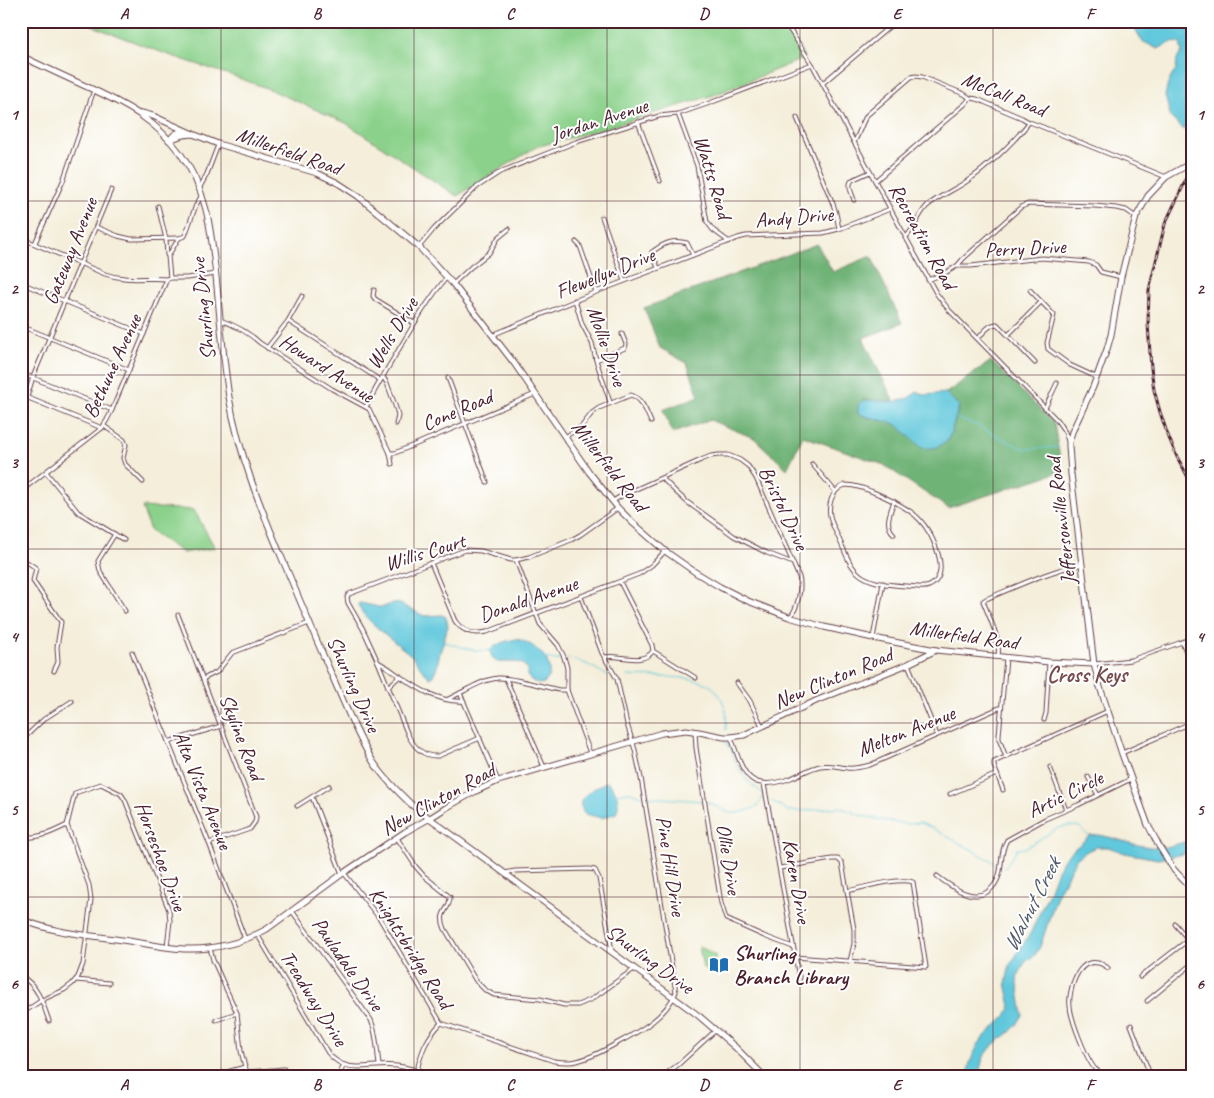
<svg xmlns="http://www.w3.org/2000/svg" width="1214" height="1098" viewBox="0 0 1214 1098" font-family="Caveat,sans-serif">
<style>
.green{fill:#8bd18b;stroke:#6a785b}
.forest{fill:#70b377;stroke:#5d6951}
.water{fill:#60c8dc;stroke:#557484}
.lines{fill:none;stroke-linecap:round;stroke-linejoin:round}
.stream{stroke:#60c8dc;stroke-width:1}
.street-casing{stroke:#643e45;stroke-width:5}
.secondary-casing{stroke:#643e45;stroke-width:7}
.primary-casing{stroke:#643e45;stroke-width:7}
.street{stroke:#fff;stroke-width:3}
.secondary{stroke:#fff;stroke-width:5}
.primary{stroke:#fff;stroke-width:5}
.rail-casing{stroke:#4a1f2b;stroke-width:3}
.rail{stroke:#fff;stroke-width:1;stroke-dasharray:4;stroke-linecap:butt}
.grid{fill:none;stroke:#4a1f2b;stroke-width:1;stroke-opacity:0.55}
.labels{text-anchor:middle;stroke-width:4;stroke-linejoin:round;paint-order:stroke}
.street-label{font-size:21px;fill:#4a1f2b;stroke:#fff}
.poi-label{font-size:21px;font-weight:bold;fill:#4a1f2b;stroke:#fff;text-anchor:start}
.neighbourhood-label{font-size:22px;font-weight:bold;fill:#784c4c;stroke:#fff}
.water-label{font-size:22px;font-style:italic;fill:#525a69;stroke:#fff}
.neatline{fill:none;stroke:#4a1f2b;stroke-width:2}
.grid-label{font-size:16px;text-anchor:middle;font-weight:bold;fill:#4a1f2b}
</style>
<rect width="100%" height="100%" fill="#fff"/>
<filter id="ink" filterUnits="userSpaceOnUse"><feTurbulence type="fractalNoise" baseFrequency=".02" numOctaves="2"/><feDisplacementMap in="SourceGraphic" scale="10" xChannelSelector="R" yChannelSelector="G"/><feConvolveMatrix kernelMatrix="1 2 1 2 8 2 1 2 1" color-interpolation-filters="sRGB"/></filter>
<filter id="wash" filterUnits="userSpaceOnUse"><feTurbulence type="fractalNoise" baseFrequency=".0096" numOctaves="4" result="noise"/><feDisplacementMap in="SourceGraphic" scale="20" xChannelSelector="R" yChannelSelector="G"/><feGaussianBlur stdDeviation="1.12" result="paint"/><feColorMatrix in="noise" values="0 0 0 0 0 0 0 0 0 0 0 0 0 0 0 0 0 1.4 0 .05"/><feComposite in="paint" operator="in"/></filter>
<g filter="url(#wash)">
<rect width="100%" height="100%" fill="#f4eeda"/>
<!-- green -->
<g class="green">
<path d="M84 21H780L805 58 714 95 616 125 536 147 457 196 346 123 269 89 233 76 166 54 100 29Z"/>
<path d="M142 507 194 510 215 548 183 553 150 531Z"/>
<path d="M699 946 716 956 710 972 703 968Z"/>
</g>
<!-- forest -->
<path class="forest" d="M817 244 833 272 871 256 902 323 863 338 894 402 863 400 858 413 864 416 896 424 947 442 951 433 959 407 946 393 991 361 1054 423 1062 471 948 508 884 465 803 436 787 469 754 438 710 420 673 433 663 410 699 396 687 363 660 348 644 308Z"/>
<!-- water -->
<g class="water">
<path d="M1131 21H1193V130L1183 129 1171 118 1165 96 1168 83 1176 69 1177 59 1182 52 1180 43 1172 42 1158 49 1142 41Z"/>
<path d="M918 392 925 395 946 393 959 406 951 433 947 442 934 448H922L896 424 864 416 858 413V405L863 400 894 402 908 398Z"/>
<path d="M360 603 379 607H384L393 603 400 604 424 616 442 615 446 617 448 626 439 656 437 667 432 677 430 678C423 672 418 663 412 656 401 646 360 618 358 604Z"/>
<path d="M516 639C523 640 528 643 534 647 537 650 541 652 543 655 557 671 546 697 527 676 530 658 509 663 497 662L492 657 490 651C496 643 507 641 516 639Z"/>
<path d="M607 782C616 787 621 804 616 813L602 818 585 814C583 811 580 806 581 802 582 795 600 784 607 782Z"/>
<path d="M1099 835C1121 839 1144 850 1166 847 1175 845 1184 842 1193 839V852L1158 859 1125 853 1108 847H1096L1087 851 1076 859 1057 895 1040 947 1034 956 1025 962 1017 978 1023 1015 1016 1026 1009 1033 994 1044 983 1058 978 1077H967L970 1062 978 1045 984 1037 1006 1016 1011 1006 1006 983 1010 965 1031 932 1049 892 1057 870 1065 858 1073 850 1090 836Z"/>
</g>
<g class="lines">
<!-- stream -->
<g class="stream">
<path d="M956 418 976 425 1019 447 1028 449 1059 447"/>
<path d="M444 642C459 646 474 653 491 650"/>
<path d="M545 658 556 660H562"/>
<path d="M568 659C581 659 595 669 607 675"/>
<path d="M628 676C649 678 691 674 709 685 718 690 723 701 726 711 727 717 726 724 726 730"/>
<path d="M724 741 731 749 737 764 746 779 764 795"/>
<path d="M615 794 631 792 643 797"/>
<path d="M648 797 702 801"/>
<path d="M769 799 788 811H802L840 807 859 815 881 820 907 824 921 823 932 828 992 861 996 866H998"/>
<path d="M707 802C715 804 722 811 730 813 736 814 753 810 757 806 760 803 762 799 764 796"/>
<path d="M1003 867 1005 868 1017 849 1025 848 1058 828 1068 826H1075L1080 827 1089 837"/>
</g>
</g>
</g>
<g filter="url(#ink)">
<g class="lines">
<!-- street casing -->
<g class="street-casing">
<g id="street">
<path d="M784 21 812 64 854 142 936 293 949 310 1056 419 1065 432 1068 441"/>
<path d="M823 83 896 21"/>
<path d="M678 114 697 166 707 222 713 230 728 241"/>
<path d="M797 118 833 204 836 213 839 229"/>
<path d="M21 122 24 115"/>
<path d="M638 122 660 181"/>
<path d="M854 142C860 133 861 124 867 115L911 77 916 76 922 77 964 94 970 98 977 99 1022 118 1029 122 1035 124 1166 177"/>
<path d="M875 181 965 104 970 98"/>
<path d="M200 187 207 174 218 145"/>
<path d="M854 200C852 193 847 186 852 180L870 172"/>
<path d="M158 206 166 239 167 255"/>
<path d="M602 217 624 281"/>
<path d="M96 227 118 236 131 239 179 238"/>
<path d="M21 238 105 274C128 282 145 277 167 279L170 278H187L216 274"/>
<path d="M905 238C915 229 918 215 927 206 940 195 957 189 970 179 981 172 990 163 1000 154 1010 144 1021 134 1029 122"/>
<path d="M576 242 580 246 596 292"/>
<path d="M35 243 63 181 94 90"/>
<path d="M419 247 434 229 477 187 500 172 576 142 659 116 678 114 707 104 812 64"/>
<path d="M957 266 963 259 1021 207 1028 204 1095 206 1116 208 1126 210 1136 217"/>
<path d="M658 268 652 252C664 243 673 239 687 243L693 255"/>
<path d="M170 278 168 256 179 238 185 236 196 205 202 195"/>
<path d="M928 280 945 273 957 266H971L1042 258 1089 262 1096 265 1101 272 1121 277"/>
<path d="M21 283 144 334"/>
<path d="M453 284 471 267 489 253 498 238 509 229"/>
<path d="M374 290 373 296 375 299 414 323"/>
<path d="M1030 290 1054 315 1047 343 1048 349 1070 365 1096 377"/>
<path d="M575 300 582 324 592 343 596 360 610 402"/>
<path d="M220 320C235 325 249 333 260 343L332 389 369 409 390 453 392 464"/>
<path d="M288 321 380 380"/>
<path d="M21 326 129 370"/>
<path d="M1008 335 1041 302"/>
<path d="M494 336 497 333 596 292 738 238 746 236 823 233 839 229 890 209"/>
<path d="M978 338C983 333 989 324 997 324L1035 363"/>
<path d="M267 348 288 321 302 296"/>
<path d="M596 360 625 348 626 344 622 334"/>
<path d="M21 373 112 410"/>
<path d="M383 377 387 383 397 411 398 416 396 424"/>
<path d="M448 378 487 482"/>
<path d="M21 395 102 428"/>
<path d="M21 407 27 397 33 377 111 190"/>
<path d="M366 407C376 387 388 368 399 349 414 324 428 300 447 277"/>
<path d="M1045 408 1057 383"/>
<path d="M104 426 124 440 126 445 123 458 125 464 143 482"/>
<path d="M565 437 582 426 592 413 599 408 631 395C643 399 646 412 651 422"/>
<path d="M390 453H395L535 394"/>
<path d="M812 464 835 491"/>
<path d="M46 472 78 512 124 540"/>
<path d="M662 478 676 492 687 502 734 536 767 553 793 563"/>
<path d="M845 485C864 485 908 506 920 520 931 532 949 567 935 582 930 587 925 588 918 587 900 585 878 586 862 576 850 568 846 554 840 541 837 534 833 527 831 520 827 507 831 490 845 485Z"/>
<path d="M21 491 102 428 107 420 112 410 167 279"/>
<path d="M613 501 623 495 701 460 711 456 719 455H728L740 460 748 466 756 478 799 577C802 588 798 608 790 617"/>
<path d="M894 501C890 513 884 525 894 534"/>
<path d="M115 534 98 561 100 571 125 611"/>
<path d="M21 558 36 568 33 581 61 622 57 647 58 662 54 671"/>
<path d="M516 560 540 624 558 645 564 657 567 668V690L590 753"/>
<path d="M431 563 455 621C463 632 473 635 487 632L639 574 652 565 665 551"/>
<path d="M178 615 256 817 255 822 250 829 209 843"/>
<path d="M873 638 883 583"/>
<path d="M1182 642 1193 668"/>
<path d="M653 651 696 678"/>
<path d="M132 652 209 843 245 939"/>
<path d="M998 656C1001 640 989 617 983 601L986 599C1018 586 1048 571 1082 564"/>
<path d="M605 657C619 654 642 666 653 651L652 645 620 582"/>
<path d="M1006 658 999 735V739L1006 757"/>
<path d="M378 662 408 735C414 747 424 757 438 756L480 738"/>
<path d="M908 664 937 735"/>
<path d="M1094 664 1131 660 1182 642 1193 637"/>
<path d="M203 679 217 672 232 653 309 623"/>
<path d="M506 679 544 767"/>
<path d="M737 683 750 701 762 726"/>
<path d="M388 687 400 676"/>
<path d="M460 693 498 781"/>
<path d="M448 699C464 692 480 680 498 678 513 677 543 687 559 690H567"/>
<path d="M464 701C440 703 417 688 398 675 392 670 386 666 378 662L363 629 348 603 347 597 349 594 465 550 481 551 511 560H516L529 557 571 540 580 535 618 508"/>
<path d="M1044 720 1046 713 1049 662"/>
<path d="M695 731 696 748 721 903 726 919 764 936 793 947"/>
<path d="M731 737C743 772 748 795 791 778 801 774 810 768 820 766 829 764 838 767 847 768 855 769 862 767 870 765L999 708H1001"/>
<path d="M21 741 44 719 72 701"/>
<path d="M168 742 221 726"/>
<path d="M1122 753 1131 749 1193 722"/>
<path d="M1050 767 1066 810"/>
<path d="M1088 777 1098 795"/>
<path d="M764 784 800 983"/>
<path d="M1003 790 994 766V762L1108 711"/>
<path d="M950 794 997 774"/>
<path d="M312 797 342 874"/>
<path d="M297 806 329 786"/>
<path d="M21 838C42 837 49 834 67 825"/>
<path d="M397 838 416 867 424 876 450 897C450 912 437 910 445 929L476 981 485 990 494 995 540 999 564 1005H578L592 999 634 969"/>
<path d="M780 868 832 859H838L842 863 854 929V944L850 961"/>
<path d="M344 873 380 919 441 1023 554 1061C562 1062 570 1063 577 1061 590 1058 601 1052 612 1046 636 1033 665 1019 676 992L641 778 635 750 627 724 617 679 602 653 581 597"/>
<path d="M505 873 515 871 589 869 595 870 599 878 612 951"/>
<path d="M937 876C946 883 963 895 975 895 989 896 998 883 1000 871 1002 861 1001 849 1007 840L1045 819 1078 805 1131 779"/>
<path d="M292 911 371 1020C377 1034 377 1050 379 1065"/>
<path d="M1175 924 1193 945"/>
<path d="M257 934 328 1053C348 1077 371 1062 397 1066 412 1068 427 1073 442 1077"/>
<path d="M210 948 213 960 237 1013 241 1051 245 1067 250 1077"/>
<path d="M795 957 926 967 913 882C899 877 862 888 847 891"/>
<path d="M21 976C38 986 43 1003 49 1021"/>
<path d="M1140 977 1188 940"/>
<path d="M76 980 109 983"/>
<path d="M1147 1001 1193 963"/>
<path d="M21 1014 42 1000 64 990 72 984 78 977 83 964 91 899 89 885 67 825 75 793 101 784 121 794 125 800 169 910 170 921 167 946"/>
<path d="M216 1020 237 1013"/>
<path d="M1131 1025 1151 1077"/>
<path d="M417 1070C422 1050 426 1039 441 1023"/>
<path d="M248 1072 284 1069"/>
<path d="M209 1077 245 1067"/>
<path d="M338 1077 344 1065"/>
<path d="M662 1077 679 1064 716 1030"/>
<path d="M1092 1077 1097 1070"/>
<path d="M1108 1077C1104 1075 1100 1073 1097 1071 1087 1062 1071 1020 1070 1006 1068 992 1077 958 1098 963 1101 963 1105 966 1108 968"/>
</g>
</g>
<!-- secondary casing -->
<g class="secondary-casing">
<g id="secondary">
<path d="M169 140 183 135 193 134 218 144 317 173 338 183 358 196 419 247 453 284 514 363 589 472 618 508 632 522 665 551 695 572 720 587 748 601 789 617 824 627 873 638 936 650 1049 662 1094 664"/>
<path d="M170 140C174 133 179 130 187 134"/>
<path d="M1193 162 1166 177 1148 196 1136 217 1121 277 1111 335 1107 349 1093 387 1072 432 1069 442V446L1071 474 1094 664 1100 687 1122 754 1148 825 1159 846 1174 870 1193 890"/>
<path d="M21 919C52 933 89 935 122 940 150 944 180 952 209 948 229 946 249 939 267 929L342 874 405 832 430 818 449 806 476 791 498 781 662 733 686 730 699 732 724 737H731L744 735 818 700 908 664 936 650"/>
</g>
</g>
<!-- primary casing -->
<g class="primary-casing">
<g id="primary">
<path d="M21 56C46 68 70 79 94 90 130 107 156 121 180 153 208 191 211 232 216 276 220 317 223 357 229 397 239 455 261 509 284 563 295 589 306 615 317 641 326 662 335 682 344 703 353 724 362 744 374 763 385 779 399 793 413 806L699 1016 735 1047 765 1077"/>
<path d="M142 113 153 116 193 134"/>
</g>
</g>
<!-- street -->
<use href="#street" class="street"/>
<!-- secondary -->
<use href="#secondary" class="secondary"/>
<!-- primary -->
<use href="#primary" class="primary"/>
<!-- rail casing -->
<g class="rail-casing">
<path id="rail" d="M1193 165 1165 224 1149 290 1148 324 1151 368 1154 390 1160 412 1167 433 1177 457 1193 486"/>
</g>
<!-- rail -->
<use href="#rail" class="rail"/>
</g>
</g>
<!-- grid -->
<path class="grid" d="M221 21V1077M414 21V1077M607 21V1077M800 21V1077M993 21V1077M21 201H1193M21 375H1193M21 549H1193M21 723H1193M21 897H1193"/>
<!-- icons -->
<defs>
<g id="library-bare" transform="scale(1.5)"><path d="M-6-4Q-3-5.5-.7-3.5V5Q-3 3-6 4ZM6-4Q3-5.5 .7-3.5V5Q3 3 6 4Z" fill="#1f6fb2" stroke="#fff" stroke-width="2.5" paint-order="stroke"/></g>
</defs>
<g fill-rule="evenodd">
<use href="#library-bare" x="719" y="965"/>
</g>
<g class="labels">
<!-- street labels -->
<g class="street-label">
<text transform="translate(1004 94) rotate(22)" y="7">McCall Road</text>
<text transform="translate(599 120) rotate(-18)" y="7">Jordan Avenue</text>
<text transform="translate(289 151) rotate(19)" y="7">Millerfield Road</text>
<text transform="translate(713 177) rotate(73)" y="7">Watts Road</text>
<text transform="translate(794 217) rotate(-5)" y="7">Andy Drive</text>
<text transform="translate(923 236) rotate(61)" y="7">Recreation Road</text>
<text transform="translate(1025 248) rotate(-3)" y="7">Perry Drive</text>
<text transform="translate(70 251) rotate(-68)" y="7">Gateway Avenue</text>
<text transform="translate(605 273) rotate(-22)" y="7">Flewellyn Drive</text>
<text transform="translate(203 309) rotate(-96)" y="7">Shurling Drive</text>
<text transform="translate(392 333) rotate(-59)" y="7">Wells Drive</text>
<text transform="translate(607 346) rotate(71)" y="7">Mollie Drive</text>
<text transform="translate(112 366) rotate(-65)" y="7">Bethune Avenue</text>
<text transform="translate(327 368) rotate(33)" y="7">Howard Avenue</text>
<text transform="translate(457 410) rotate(-23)" y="7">Cone Road</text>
<text transform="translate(610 466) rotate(52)" y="7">Millerfield Road</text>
<text transform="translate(784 508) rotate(65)" y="7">Bristol Drive</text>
<text transform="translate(1061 521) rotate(-97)" y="7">Jeffersonville Road</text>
<text transform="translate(425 552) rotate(-17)" y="7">Willis Court</text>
<text transform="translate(528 599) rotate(-19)" y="7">Donald Avenue</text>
<text transform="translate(964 635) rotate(8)" y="7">Millerfield Road</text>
<text transform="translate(833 678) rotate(-23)" y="7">New Clinton Road</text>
<text transform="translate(354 684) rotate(66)" y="7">Shurling Drive</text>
<text transform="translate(906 731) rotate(-22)" y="7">Melton Avenue</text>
<text transform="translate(242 737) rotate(69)" y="7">Skyline Road</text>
<text transform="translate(203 790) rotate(68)" y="7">Alta Vista Avenue</text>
<text transform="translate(1065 794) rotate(-26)" y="7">Artic Circle</text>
<text transform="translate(438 799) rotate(-29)" y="7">New Clinton Road</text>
<text transform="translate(161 856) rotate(70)" y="7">Horseshoe Drive</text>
<text transform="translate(729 859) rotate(81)" y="7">Ollie Drive</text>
<text transform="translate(671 866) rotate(81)" y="7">Pine Hill Drive</text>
<text transform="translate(797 881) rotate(80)" y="7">Karen Drive</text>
<text transform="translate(411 948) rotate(58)" y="7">Knightsbridge Road</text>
<text transform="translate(650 959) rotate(36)" y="7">Shurling Drive</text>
<text transform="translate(348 964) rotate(55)" y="7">Pauladale Drive</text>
<text transform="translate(314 998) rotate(58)" y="7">Treadway Drive</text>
</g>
<!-- poi labels -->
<g class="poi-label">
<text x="734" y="960">Shurling<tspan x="734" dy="24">Branch Library</tspan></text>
</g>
<!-- neighbourhood labels -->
<g class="neighbourhood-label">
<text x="1087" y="682">Cross Keys</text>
</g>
<!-- water labels -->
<g class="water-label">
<text transform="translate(1031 904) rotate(-63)" y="8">Walnut Creek</text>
</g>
</g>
<!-- margin -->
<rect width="1214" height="1098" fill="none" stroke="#fff" stroke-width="55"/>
<rect x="28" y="28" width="1158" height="1042" class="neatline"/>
<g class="grid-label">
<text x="124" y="19">A</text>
<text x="317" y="19">B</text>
<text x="510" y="19">C</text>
<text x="704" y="19">D</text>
<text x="897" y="19">E</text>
<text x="1090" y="19">F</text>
<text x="14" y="120">1</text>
<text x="1200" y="120">1</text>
<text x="14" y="294">2</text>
<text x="1200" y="294">2</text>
<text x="14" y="468">3</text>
<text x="1200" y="468">3</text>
<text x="14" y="642">4</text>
<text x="1200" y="642">4</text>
<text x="14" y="815">5</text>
<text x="1200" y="815">5</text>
<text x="14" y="989">6</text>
<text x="1200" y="989">6</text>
<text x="124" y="1090">A</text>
<text x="317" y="1090">B</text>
<text x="510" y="1090">C</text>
<text x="704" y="1090">D</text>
<text x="897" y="1090">E</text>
<text x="1090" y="1090">F</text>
</g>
</svg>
